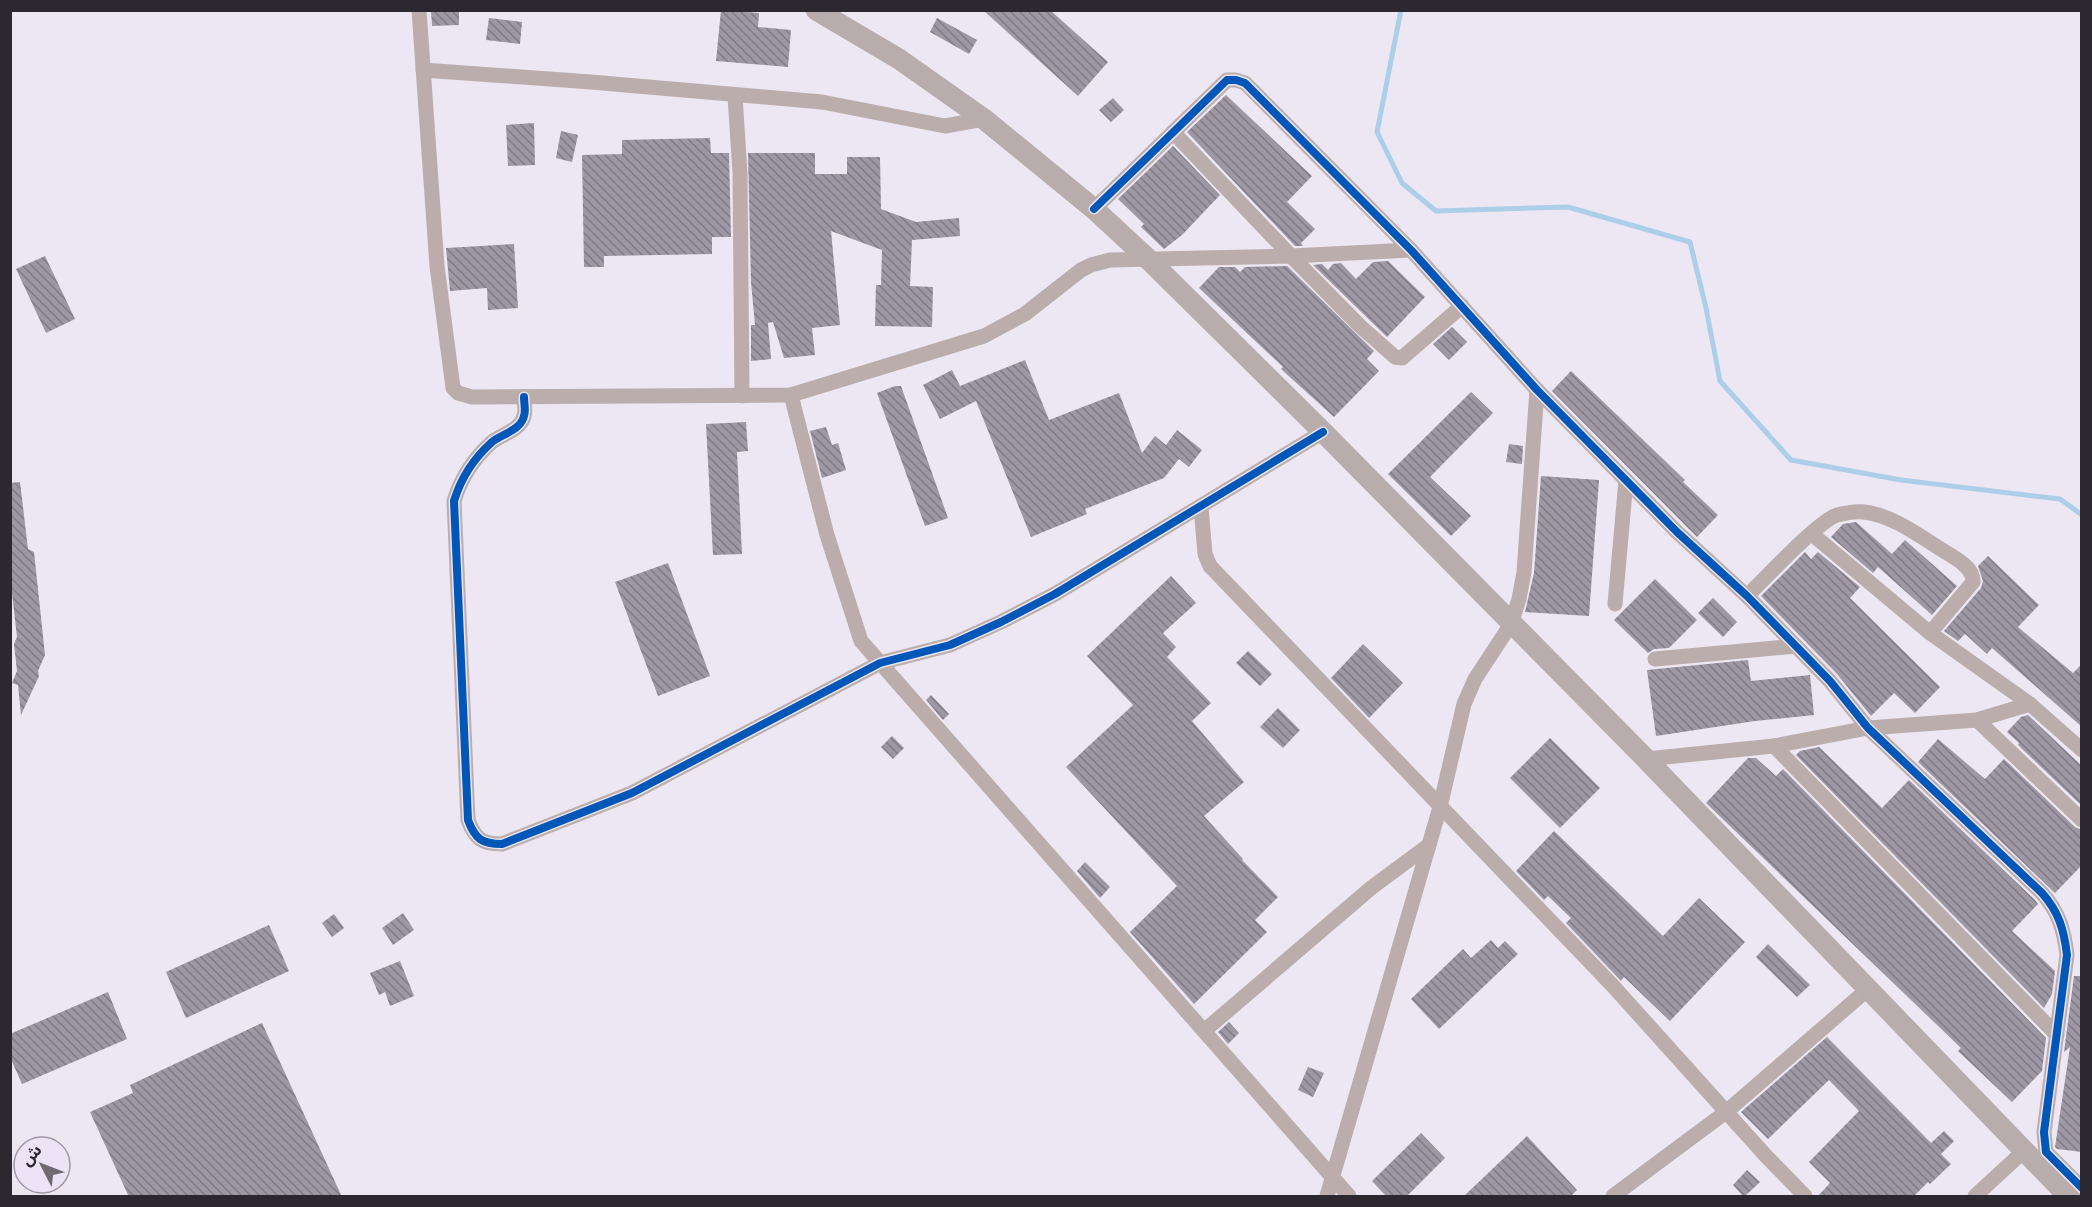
<svg xmlns="http://www.w3.org/2000/svg" width="2092" height="1207" viewBox="0 0 2092 1207" font-family="Figtree,'Noto Sans Arabic',sans-serif">
<style>
.lines{fill:none;stroke-linecap:round;stroke-linejoin:round}
.stream{stroke:#accee9;stroke-width:5}
.building{fill:url(#building-back-hatch)}
.minor{stroke:#baadac;stroke-width:15}
.secondary{stroke:#b9acac;stroke-width:21}
.cycleway-casing{stroke:#ece3f6;stroke-width:11}
.cycleway{stroke:#0057b8;stroke-width:8}
</style>
<defs>
<pattern id="building-back-hatch" width="6" height="6" patternUnits="userSpaceOnUse" patternTransform="scale(1.5)"><rect width="6" height="6" fill="#9e97a4"/><path d="M-1 5l2 2M0 0l6 6M5-1l2 2" fill="none" stroke="#817b86"/></pattern>
</defs>
<rect width="100%" height="100%" fill="#ece7f2"/>
<g class="lines">
<!-- stream -->
<path class="stream" d="M1401 10 1377 132 1402 183 1436 211 1568 207 1690 242 1706 308 1720 381 1791 460 1901 480 2060 499 2082 515"/>
</g>
<!-- building -->
<g class="building">
<path d="M721 10 759 13 758 27 791 30 788 67 716 61Z"/>
<path d="M983 10H1050L1108 62 1078 96Z"/>
<path d="M431 11H459V25L432 26Z"/>
<path d="M489 18 522 22 520 44 486 40Z"/>
<path d="M937 18 977 40 969 54 930 32Z"/>
<path d="M1226 95 1312 176 1287 202 1315 229 1301 243 1303 246H1295L1187 132Z"/>
<path d="M1113 98 1124 110 1111 122 1099 110Z"/>
<path d="M534 123 535 165 508 166 506 125Z"/>
<path d="M561 131 578 135 572 162 556 158Z"/>
<path d="M710 138 711 153H729L731 237H712V254L604 256V267H584L582 155 622 154V140Z"/>
<path d="M1173 146 1220 195 1182 235 1164 249 1141 227 1144 224 1118 199Z"/>
<path d="M748 153H815V174H847V157H880L881 209 916 222 959 218 960 236 912 240 910 286 933 287 932 327 875 326 876 285H881L882 250 831 231 840 325 812 328 815 355 784 358 773 322 768 323 771 359 751 361V325H755L751 282Z"/>
<path d="M514 244 518 308 488 310 487 288 450 291 446 248Z"/>
<path d="M45 256 75 319 46 333 16 269Z"/>
<path d="M1388 261 1425 297 1387 337 1313 265 1322 264 1328 270 1333 264 1341 263 1356 279 1373 262Z"/>
<path d="M1287 266 1374 351 1367 359 1379 371 1334 417 1281 369 1283 367 1199 288 1219 267H1235L1240 272 1245 267Z"/>
<path d="M1452 327 1467 342 1449 360 1433 344Z"/>
<path d="M1025 360 1049 420 1119 393 1142 453 1155 436 1166 445 1177 430 1202 450 1189 467 1179 459 1164 478 1085 509 1087 514 1031 537 976 401 940 419 923 385 952 370 960 386Z"/>
<path d="M1571 371 1685 480 1683 482 1718 515 1697 537 1552 391Z"/>
<path d="M895 386H901L948 518 925 526 877 393Z"/>
<path d="M1471 392 1493 413 1430 477 1471 516 1451 536 1388 474Z"/>
<path d="M746 422 748 451 737 452 742 554 713 555 706 424Z"/>
<path d="M826 427 832 445 838 443 846 470 822 478 810 431Z"/>
<path d="M1509 444 1523 446 1522 464 1506 462Z"/>
<path d="M1541 476 1599 480 1589 616 1525 612 1534 573Z"/>
<path d="M20 482 28 549 34 552 45 655 38 671 39 676 21 715 18 685 12 683 17 671 14 644 17 637 10 576V483Z"/>
<path d="M1856 522 1892 554 1905 540 1957 586 1932 615 1878 567 1873 573 1831 537 1843 524Z"/>
<path d="M1805 552 1811 559 1818 552 1860 587 1850 598 1940 687 1915 713 1894 693 1871 716 1837 674 1761 596Z"/>
<path d="M1988 556 2039 605 2018 627 2073 673 2082 664V727L1992 648 1987 654 1965 634 1958 641 1944 631 1981 588 1983 581 1978 566Z"/>
<path d="M668 563 710 676 658 696 615 582Z"/>
<path d="M1171 576 1196 603 1163 633 1176 647 1167 657 1211 703 1192 721 1244 782 1204 816 1243 859 1242 860 1278 897 1255 920 1267 932 1194 1004 1130 932 1177 886 1066 767 1133 705 1087 656Z"/>
<path d="M1655 579 1697 620 1669 648 1654 649 1648 653 1614 620Z"/>
<path d="M1713 598 1737 622 1723 637 1698 613Z"/>
<path d="M1363 644 1403 683 1369 718 1331 678Z"/>
<path d="M1248 651 1272 674 1260 686 1236 663Z"/>
<path d="M1748 660 1751 681 1810 675 1814 715 1755 721 1656 736 1647 670Z"/>
<path d="M931 695 949 714 943 720 926 700Z"/>
<path d="M1278 708 1300 730 1283 748 1260 727Z"/>
<path d="M2028 715 2082 766V806L2018 745 2019 743 2007 732 2021 717Z"/>
<path d="M892 736 904 748 893 759 881 747Z"/>
<path d="M1550 738 1600 788 1560 828 1510 778Z"/>
<path d="M1938 739 1985 779 2004 759 2075 827 2082 830V865L2055 893 1918 762Z"/>
<path d="M1819 747 1882 808 1909 780 2035 900 2038 904 2012 931 2055 971 2052 994 2044 1008 1796 755 1800 751Z"/>
<path d="M1748 758H1756L1776 776 1783 769 2046 1038 2042 1071 2012 1102 1958 1051 1961 1048 1706 803Z"/>
<path d="M1554 831 1663 936 1699 898 1745 942 1670 1021 1624 977 1621 981 1566 923 1571 918 1548 896 1544 900 1516 871Z"/>
<path d="M1085 862 1110 887 1100 898 1077 871Z"/>
<path d="M403 913 414 930 393 945 382 928Z"/>
<path d="M334 914 344 928 332 937 322 923Z"/>
<path d="M269 925 289 971 186 1018 166 972Z"/>
<path d="M1491 940 1498 948 1505 941 1518 954 1439 1029 1411 999 1463 949 1471 958Z"/>
<path d="M1768 944 1810 985 1797 997 1756 957Z"/>
<path d="M400 961 414 996 390 1006 385 992 379 995 370 973Z"/>
<path d="M2074 976H2082V1152L2057 1149 2055 1147 2070 1047 2064 1052Z"/>
<path d="M108 992 127 1039 22 1084 10 1057V1034Z"/>
<path d="M1229 1022 1239 1033 1228 1044 1218 1032Z"/>
<path d="M262 1023 342 1197H129L90 1112 133 1093 130 1085Z"/>
<path d="M1827 1037 1931 1143 1944 1131 1954 1141 1941 1154 1951 1164 1930 1184 1928 1182 1913 1197H1817L1830 1183 1809 1162 1859 1111 1829 1080 1768 1139 1741 1112Z"/>
<path d="M1308 1067 1324 1073 1313 1097 1298 1090Z"/>
<path d="M1421 1133 1445 1158 1406 1197H1387L1372 1181Z"/>
<path d="M1527 1136 1577 1190 1570 1197H1463Z"/>
<path d="M1747 1170 1760 1182 1744 1197 1733 1185Z"/>
</g>
<g class="lines">
<!-- minor -->
<g class="minor">
<path d="M419 10 437 266 453 388 458 393 472 397 791 395 984 336 1025 314 1081 270 1091 265 1110 260 1291 256 1411 250"/>
<path d="M423 70 591 82 822 102 945 126 984 119"/>
<path d="M735 96 740 173 742 396"/>
<path d="M1173 132 1291 256 1360 326 1395 357 1402 358 1462 306"/>
<path d="M1094 209 1227 80H1236L1245 83 1411 250 1537 390 1677 532 1747 596 1830 681 1868 728 2042 893C2059 912 2064 930 2067 955L2044 1132 2046 1152 2082 1188"/>
<path d="M791 395 827 535 861 641 1349 1196"/>
<path d="M524 397C524 403 526 411 524 416 521 430 502 434 492 442 474 458 461 478 454 501L468 820C475 839 482 844 502 844L632 793 880 663 950 645 1001 622 1055 594 1323 432"/>
<path d="M1201 507 1205 554 1210 566 1613 986 1766 1156 1805 1196"/>
<path d="M1812 534 1930 633 2030 704 2082 750"/>
<path d="M1747 596C1765 579 1817 522 1837 515 1845 513 1856 511 1864 512 1891 515 1917 534 1939 548 1951 556 1974 566 1973 582L1930 633"/>
<path d="M1615 604 1626 480"/>
<path d="M1655 659 1796 646"/>
<path d="M1977 720 2082 820"/>
<path d="M1774 746 2057 1035"/>
<path d="M1646 759 1774 746 1868 728 1977 720 2030 704"/>
<path d="M1204 1031 1371 888 1429 845"/>
<path d="M1327 1196 1440 807 1464 704 1475 679 1511 624 1519 599 1524 572 1537 390"/>
<path d="M1613 1196 1726 1112 1868 989"/>
<path d="M1975 1196 2024 1151"/>
</g>
<!-- secondary -->
<path class="secondary" d="M816 10 899 59 984 119 1094 209 1148 259 1323 432 1646 759 2068 1196"/>
<!-- cycleway casing -->
<g class="cycleway-casing">
<g id="cycleway">
<path d="M1094 209 1227 80H1236L1245 83 1411 250 1537 390 1677 532 1747 596 1830 681 1868 728 2042 893C2059 912 2064 930 2067 955L2044 1132 2046 1152 2082 1188"/>
<path d="M524 397C524 403 526 411 524 416 521 430 502 434 492 442 474 458 461 478 454 501L468 820C475 839 482 844 502 844L632 793 880 663 950 645 1001 622 1055 594 1323 432"/>
</g>
</g>
<!-- cycleway -->
<use href="#cycleway" class="cycleway"/>
</g>
<!-- border -->
<rect width="2092" height="1207" fill="none" stroke="#2c282f" stroke-width="24"/>
<!-- north arrow -->
<g transform="translate(42 1165) rotate(312)"><circle r="28" fill="#ece3f6" stroke="#9f98a6" stroke-width="1.5"/>
<path d="M0-4.5L10 22L0 15L-10 22Z" fill="#6f6b73"/>
<text y="-9" font-size="16" font-weight="bold" text-anchor="middle" fill="#2c282f">ش</text>
</g>
</svg>
